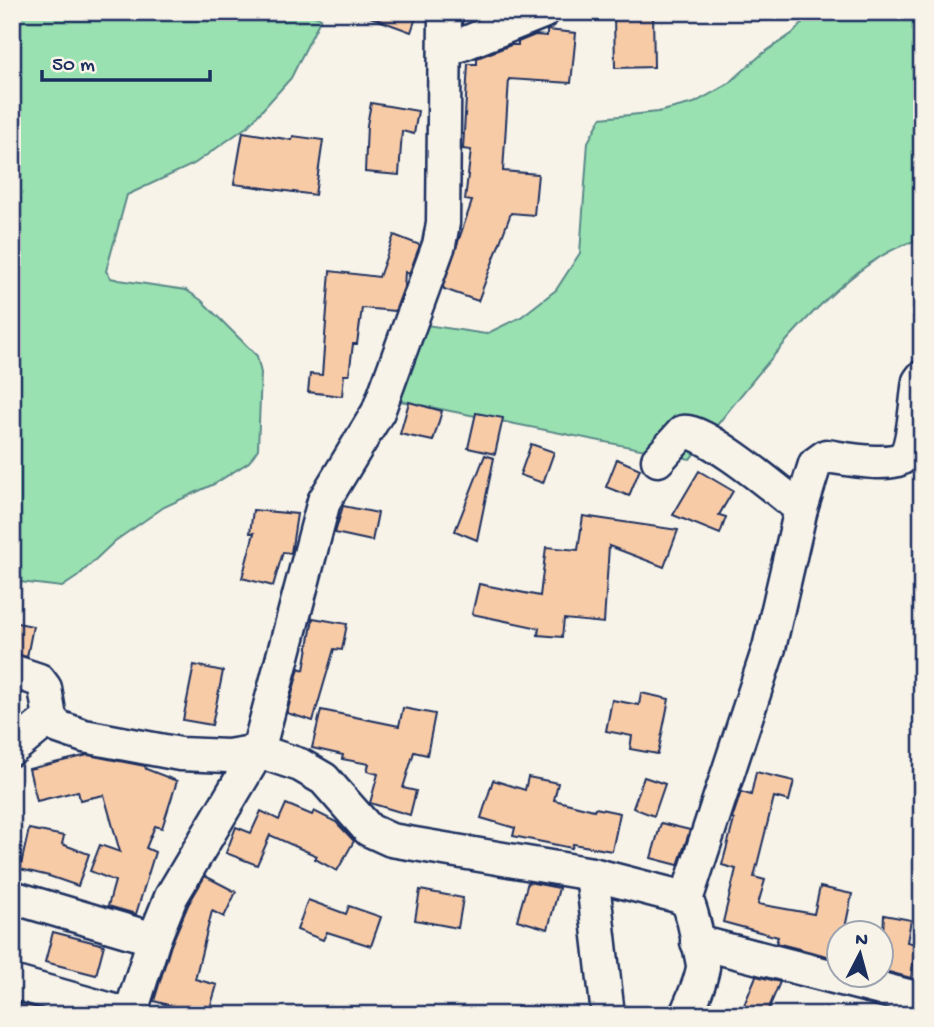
<svg xmlns="http://www.w3.org/2000/svg" width="934" height="1027" viewBox="0 0 934 1027" font-family="'Gochi Hand',sans-serif">
<style>
.green{fill:#99e1b1;stroke:#5a8888;stroke-width:2}
.building{fill:#f8cba7;stroke:#1b2f5e;stroke-width:2}
.lines{fill:none;stroke-linecap:round;stroke-linejoin:round}
.minor-casing{stroke:#1b2f5e;stroke-width:37}
.minor{stroke:#f7f3e8;stroke-width:32}
</style>
<rect width="100%" height="100%" fill="#f7f3e8"/>
<filter id="ink" filterUnits="userSpaceOnUse"><feTurbulence type="fractalNoise" baseFrequency=".0143" numOctaves="2"/><feDisplacementMap in="SourceGraphic" scale="14" xChannelSelector="R" yChannelSelector="G"/><feConvolveMatrix kernelMatrix="1 2 1 2 8 2 1 2 1" color-interpolation-filters="sRGB"/></filter>
<g filter="url(#ink)">
<!-- green -->
<g class="green">
<path d="M12 12H302L321 18 291 78 248 126 194 164 127 195 106 271 111 278 119 280 186 290 201 300 257 356 261 373 258 449 249 462 214 484 164 507 115 541 77 577 62 587 12 581Z"/>
<path d="M812 12H914L922 18V239C839 257 743 395 690 459L390 399 420 324 486 334 521 317 556 290 580 253 588 142 601 118 658 112 694 103 728 84 762 54 793 33Z"/>
</g>
<!-- building -->
<g class="building">
<path d="M362 12H418L411 32 362 14Z"/>
<path d="M653 14 654 67 615 68 614 15Z"/>
<path d="M547 30 576 33 571 83 509 79 503 171 538 174 534 215 511 213 478 301 444 289 443 286 472 201 465 200 471 150 463 149 468 64H477V58L511 45H518V42L535 35 547 36Z"/>
<path d="M371 103 418 111 414 134 402 131 399 175 365 172 367 125Z"/>
<path d="M243 132 292 140 293 136 323 140 315 195 234 184Z"/>
<path d="M394 235 420 245 409 274 405 272 404 287 395 311 362 308 357 344H353L349 375H344L342 396 308 392 310 374 322 375 330 271 379 277Z"/>
<path d="M409 402 442 411 433 441 400 434Z"/>
<path d="M476 413 503 418 495 454 468 448Z"/>
<path d="M531 444 554 452 543 483 520 475Z"/>
<path d="M485 455 494 458 477 540 455 531Z"/>
<path d="M617 459 640 469 629 496 606 487Z"/>
<path d="M699 471 733 491 719 515 726 517 720 534 673 515Z"/>
<path d="M343 506 378 513 372 541 335 533Z"/>
<path d="M253 510 297 514 291 553 283 552 273 586 242 578 254 533H250Z"/>
<path d="M583 516 678 530 664 567 609 546 604 623 564 619 562 637 538 635 539 628 472 614 479 584 540 596 546 547 578 550Z"/>
<path d="M313 618 347 624 342 650 334 649 313 721 287 713 299 668 304 670Z"/>
<path d="M12 622 33 626 27 657 12 653Z"/>
<path d="M194 665 223 671 212 725 183 720Z"/>
<path d="M641 693 669 699 658 754 630 749 632 736 606 731 612 700 639 705Z"/>
<path d="M403 708 435 714 427 755 414 752 403 788 416 791 410 815 370 803 378 774 367 771 369 764 342 759 343 755 312 748 321 710 399 726Z"/>
<path d="M88 755 145 766 146 769 177 781 162 828 155 826 146 848 155 852 136 914 108 906 115 881 90 871 100 845 120 852 104 795 80 800 78 791 37 801 29 769Z"/>
<path d="M756 772 794 781 789 801 774 797 754 877 765 880 758 904 814 914 820 887 852 894 844 933 836 934 831 957 776 943 778 937 723 922 736 869 722 865 734 820 732 819 741 792 751 795Z"/>
<path d="M528 777 558 783 554 800 594 810 595 808 620 813 612 851 573 844 572 848 513 836 515 828 481 818 493 780 525 790Z"/>
<path d="M644 777 665 784 654 816 633 808Z"/>
<path d="M286 804 312 815 314 811 336 822 354 841 337 871 315 859 317 856 270 835 257 865 226 853 236 827 251 833 261 811 279 820Z"/>
<path d="M661 823 690 830 678 865 651 858Z"/>
<path d="M29 829 64 836 62 844 89 854 78 886 49 876 20 869Z"/>
<path d="M205 876 236 892 224 917 212 911 195 979 217 985 208 1015H181L183 1009 154 1001 171 945 188 905Z"/>
<path d="M528 882 559 888 548 929 517 920Z"/>
<path d="M420 890 463 898 458 928 415 920Z"/>
<path d="M308 900 346 914 349 906 381 917 371 946 327 932 323 940 297 930Z"/>
<path d="M884 915 911 920 907 942 916 944 911 978 881 970Z"/>
<path d="M53 932 104 945 96 975 45 962Z"/>
<path d="M756 976 780 982 766 1015H740Z"/>
<path d="M20 1003 60 1015H16Z"/>
</g>
<g class="lines">
<!-- minor casing -->
<g class="minor-casing">
<g id="minor">
<path d="M445 51 543 12"/>
<path d="M658 460 683 432C702 427 782 494 801 509"/>
<path d="M12 671 39 680 45 688 50 718 58 727 84 736 180 754 228 756 258 751 300 765 324 779 369 830 391 840 592 874 677 896C683 899 687 900 689 906 692 911 703 963 703 967 701 983 692 1000 686 1015"/>
<path d="M12 749 50 718"/>
<path d="M592 874 608 1015"/>
<path d="M12 897 154 939"/>
<path d="M686 900 769 648 801 509 815 464 826 456C842 458 891 468 903 457 914 447 916 397 919 381L922 377"/>
<path d="M697 942 908 996"/>
<path d="M12 982 129 1015"/>
<path d="M130 1015 154 939 171 897 258 751 324 501 378 412 439 245 443 223 445 12"/>
</g>
</g>
<!-- minor -->
<use href="#minor" class="minor"/>
</g>
</g>
<!-- margin -->
<rect width="934" height="1027" fill="none" stroke="#f7f3e8" stroke-width="42"/>
<rect x="21" y="21" width="892" height="985" fill="none" stroke="#1b2f5e" stroke-width="2.5" filter="url(#ink)"/>
<!-- north arrow -->
<g transform="translate(860 954) rotate(6)"><circle r="33" fill="#f7f3e8" stroke="#9fa5b1" stroke-width="2"/>
<path d="M0-5L12 26L0 18L-12 26Z" fill="#1b2f5e"/>
<text y="-10" font-size="19" font-weight="bold" text-anchor="middle" fill="#1b2f5e">N</text>
</g>
<!-- scale -->
<path d="M42 70v10h168v-10" fill="none" stroke="#1b2f5e" stroke-width="3.5"/>
<text x="52" y="70" font-size="21" fill="#1b2f5e" stroke="#f7f3e8" stroke-width="5" paint-order="stroke">50 m</text>
</svg>
